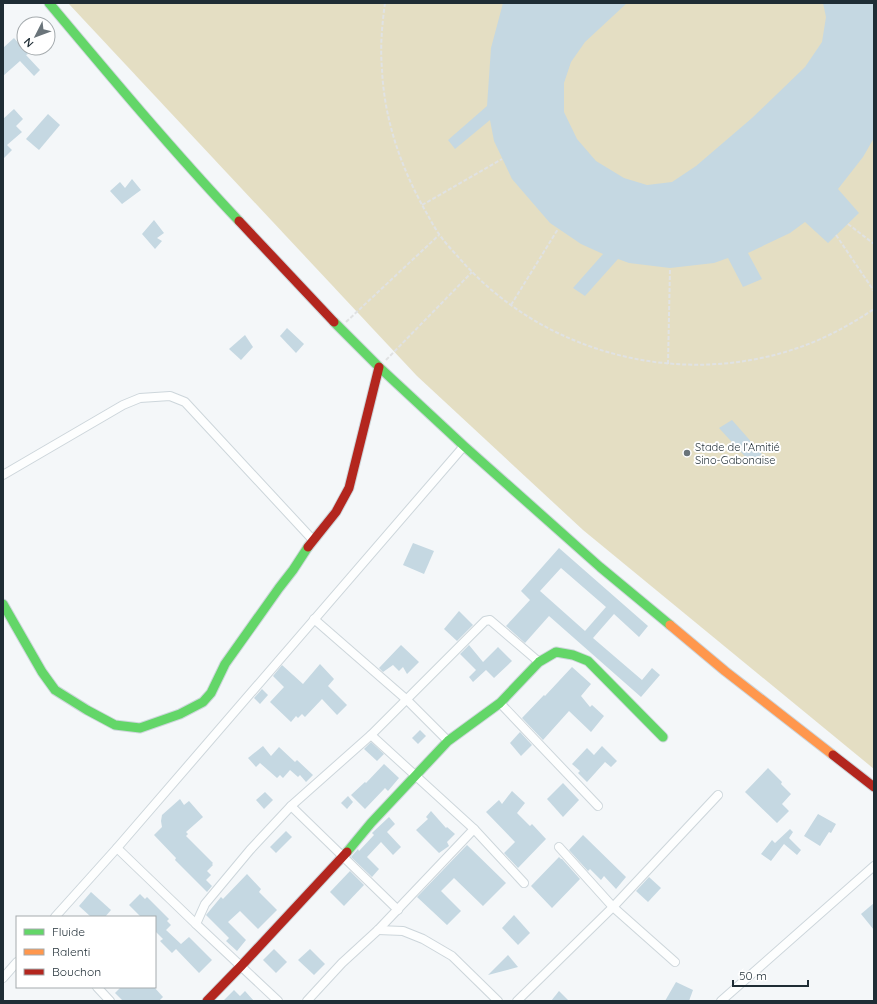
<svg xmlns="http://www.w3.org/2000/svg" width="877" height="1004" viewBox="0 0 877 1004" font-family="Quicksand,sans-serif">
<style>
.green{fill:#e4dec3}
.building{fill:#c5d8e2;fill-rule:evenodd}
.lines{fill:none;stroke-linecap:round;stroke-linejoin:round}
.street-casing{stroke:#cdd6db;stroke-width:10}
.fast-casing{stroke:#cdd6db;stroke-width:11}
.slow-casing{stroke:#cdd6db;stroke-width:11}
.jam-casing{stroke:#cdd6db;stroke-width:11}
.path{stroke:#e0e2e3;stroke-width:2;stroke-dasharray:4 2;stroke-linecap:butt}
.street{stroke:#fdfefe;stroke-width:8}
.fast{stroke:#63d668;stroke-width:9}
.slow{stroke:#ff974d;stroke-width:9}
.jam{stroke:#b3261e;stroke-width:9}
.poi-dot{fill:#6a747a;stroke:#fff;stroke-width:1.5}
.labels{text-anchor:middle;stroke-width:4;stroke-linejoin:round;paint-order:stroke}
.poi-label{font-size:11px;fill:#1f2d35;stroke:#fff;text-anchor:start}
</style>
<rect width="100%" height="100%" fill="#f4f7f9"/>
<!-- green -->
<path class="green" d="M68 3H874V769L583 530 417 376Z"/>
<!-- building -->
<g class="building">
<path d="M503 3H627L585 42 571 62 564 83V112L577 139 596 161 624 178 647 185 672 182 696 166 752 118 805 67 822 42 826 17 823 3H874V138L863 157 838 189 859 213 828 243 805 222 790 233 748 253 762 279 743 287 728 258 714 263 670 268 629 263 618 259 585 296 573 288 603 254 581 244 550 223 512 179 494 141 490 120 455 149 448 140 487 106 491 48Z"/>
<path d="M14 38 28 54 26 55 40 70 34 76 20 61 3 76V48Z"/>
<path d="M14 109 23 119 16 126 22 132 7 145 12 150 3 159V119Z"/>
<path d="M48 114 60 125 39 150 26 139Z"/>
<path d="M132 179 141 190 122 204 110 191 120 182 125 188Z"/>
<path d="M154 220 164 233 157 238 162 241 155 249 142 234Z"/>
<path d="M287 328 304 344 296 353 280 336Z"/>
<path d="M245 335 253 347 241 360 229 349Z"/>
<path d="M732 420 762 454 751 463 719 428Z"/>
<path d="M413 543 434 551 424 574 403 565Z"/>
<path d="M559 548 648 626 639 637 614 614 593 638 642 680 652 668 660 675 641 697 549 616 525 643 506 626 530 600 521 591ZM561 568 606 607 585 631 540 591Z"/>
<path d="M459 611 473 625 457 641 444 629Z"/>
<path d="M401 645 419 662 407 674 403 667 399 671 393 665 383 672 379 668Z"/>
<path d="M469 645 483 662 498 647 512 661 494 678 486 670 473 682 469 677 476 670 460 654Z"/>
<path d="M320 664 334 679 328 686 347 705 337 715 322 699 305 717 302 714 298 718 296 716 291 722 270 702 284 687 273 676 282 665 303 684Z"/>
<path d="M572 667 591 684 581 696 590 707 592 705 604 716 591 732 569 711 543 740 522 718 544 695 545 696Z"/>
<path d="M262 689 268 695 260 704 254 698Z"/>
<path d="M420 730 426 736 418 744 412 738Z"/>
<path d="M520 732 532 745 521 756 510 743Z"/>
<path d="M371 742 384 754 377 761 364 749Z"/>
<path d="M263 746 271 756 279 747 295 762 297 760 313 775 306 782 300 775 298 777 290 770 283 778 280 775 277 778 260 763 256 767 248 758Z"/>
<path d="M602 746 617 761 611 767 605 762 587 782 578 773 580 771 572 764 587 748 594 755Z"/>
<path d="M384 764 399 778 388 791 385 788 365 809 351 795 365 782 366 783Z"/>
<path d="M768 768 782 782 781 784 791 794 782 804 789 811 777 823 745 792Z"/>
<path d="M563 783 579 800 563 817 547 799Z"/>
<path d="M512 791 525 803 517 813 530 826 532 824 546 839 518 868 504 853 515 842 486 812 499 800 502 804Z"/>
<path d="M265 792 273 800 264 809 256 800Z"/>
<path d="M348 796 353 802 347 809 341 803Z"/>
<path d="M180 799 184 805 189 801 203 817 186 832 188 834 186 836 213 863 212 864 213 865 207 871 211 875 206 880 212 886 207 892 175 860 176 858 154 835 162 827 161 821 162 815Z"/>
<path d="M431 811 446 828 447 827 455 834 447 842 449 846 439 853 416 830 428 819 426 817Z"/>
<path d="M818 814 836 824 831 833 829 832 820 846 804 836Z"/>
<path d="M389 817 395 824 387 832 401 847 393 855 381 842 367 857 379 869 372 877 351 857 358 849 359 851 374 835 372 833Z"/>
<path d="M790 829 793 832 789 838 801 850 797 855 784 844 771 861 761 854 772 840 775 843Z"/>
<path d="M286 831 292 837 276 853 270 847Z"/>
<path d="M583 835 626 877 616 889 604 876 601 880 590 869 588 871 569 850Z"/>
<path d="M467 845 506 883 483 906 454 878 441 891 461 911 447 925 417 897Z"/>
<path d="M559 857 561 859H562L580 879 552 908 531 886Z"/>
<path d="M350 871 364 885 344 906 330 892Z"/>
<path d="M247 874 261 889 259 892 277 910 258 929 240 911 228 922 246 940 237 951 226 941 229 938 206 915 221 897 223 899Z"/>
<path d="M649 877 661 888 648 902 636 891Z"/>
<path d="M91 892 111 910 105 917H91L79 906Z"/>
<path d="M140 894 145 899 147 897 169 919 167 921 171 925 166 930 181 944 189 937 212 960 199 973 176 949 172 953 160 941 163 939 155 931V917H141L129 905Z"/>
<path d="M874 903V930L861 914Z"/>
<path d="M514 915 530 933 518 945 502 928Z"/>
<path d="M274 949 287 962 276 973 263 960Z"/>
<path d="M310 949 325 964 314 975 298 960Z"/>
<path d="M508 955 518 967 488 975Z"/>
<path d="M676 982 693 990 689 1001H665Z"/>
<path d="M121 987H154L163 997 159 1001H123L115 993Z"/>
<path d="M234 990 240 996 245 991 254 1001H223Z"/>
<path d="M559 991 569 1001H551Z"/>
</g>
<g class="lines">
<!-- street casing -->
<g class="street-casing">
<g id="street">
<path d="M3 475 123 405 140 398 170 396 185 402 313 540"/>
<path d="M314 619 407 700 448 741"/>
<path d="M500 703 598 806"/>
<path d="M371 735 474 829 524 883"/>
<path d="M291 806 398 910"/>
<path d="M559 847 613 907 675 962"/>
<path d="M117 848 196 924"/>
<path d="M55 917 117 848 464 446"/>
<path d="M378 930 403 931 423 939 452 956 498 1001"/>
<path d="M3 978 17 962"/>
<path d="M97 987 110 1001"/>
<path d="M278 1001 196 924 205 904 250 850 291 806 371 735 485 621 490 620 539 662"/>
<path d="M307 1001 342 963 378 930 474 829"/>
<path d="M517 1001 613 907 718 795"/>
<path d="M721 1001 874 866"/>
</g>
</g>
<!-- fast casing -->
<g class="fast-casing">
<g id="fast">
<path d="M49 3C111 77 173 151 239 221"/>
<path d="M334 322 379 367 464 446 600 567 670 625"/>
<path d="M3 604 42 672 55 690 87 710 115 725 140 728 180 714 203 702 211 693 225 664 279 588 293 570 308 547"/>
<path d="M347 852 371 823 448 741 500 703 539 662 556 652 573 655 588 661 663 737"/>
</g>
</g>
<!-- slow casing -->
<g class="slow-casing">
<path id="slow" d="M670 625 725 671 833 755"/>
</g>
<!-- jam casing -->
<g class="jam-casing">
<g id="jam">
<path d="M239 221 334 322"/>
<path d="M308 547 336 512 349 488 379 367"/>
<path d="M833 755 874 787"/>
<path d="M207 1001 241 966 347 852"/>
</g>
</g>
<!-- path -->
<g class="path">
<path d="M385 3C382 25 380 47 382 69 384 119 401 168 426 212 430 219 434 227 439 234 445 243 453 251 460 259 548 359 694 392 816 341 837 332 856 321 874 309"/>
<path d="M422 205 502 159"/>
<path d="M848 224 874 244"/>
<path d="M836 235 874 291"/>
<path d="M511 305 558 229"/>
<path d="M346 322 439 235"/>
<path d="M386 360 472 272"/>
<path d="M668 364 670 268"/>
</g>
<!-- street -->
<use href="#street" class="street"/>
<!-- fast -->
<use href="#fast" class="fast"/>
<!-- slow -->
<use href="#slow" class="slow"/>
<!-- jam -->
<use href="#jam" class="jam"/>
</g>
<!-- markers -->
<circle class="poi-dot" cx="687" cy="453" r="4"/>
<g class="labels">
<!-- poi labels -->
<g class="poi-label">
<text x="695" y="451">Stade de l’Amitié<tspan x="695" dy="13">Sino-Gabonaise</tspan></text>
</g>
</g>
<!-- border -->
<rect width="877" height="1004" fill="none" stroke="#1f2d35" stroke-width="8"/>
<!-- legend -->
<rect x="16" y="916" width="140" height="72" fill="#ffffff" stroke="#a5abae"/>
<rect x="24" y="929" width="20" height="6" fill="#63d668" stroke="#a5abae"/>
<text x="52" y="936" font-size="12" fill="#1f2d35">Fluide</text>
<rect x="24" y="949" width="20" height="6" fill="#ff974d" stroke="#a5abae"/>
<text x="52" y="956" font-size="12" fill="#1f2d35">Ralenti</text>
<rect x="24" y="969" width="20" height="6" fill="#b3261e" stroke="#a5abae"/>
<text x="52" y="976" font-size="12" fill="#1f2d35">Bouchon</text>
<!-- north arrow -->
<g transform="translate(36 36) rotate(228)"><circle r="19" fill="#ffffff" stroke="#a5abae"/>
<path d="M0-3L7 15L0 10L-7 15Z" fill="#6a747a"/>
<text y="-6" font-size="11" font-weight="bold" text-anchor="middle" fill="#1f2d35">N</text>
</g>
<!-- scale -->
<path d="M733 980v6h75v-6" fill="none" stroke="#1f2d35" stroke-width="2"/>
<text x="739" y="980" font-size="12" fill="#1f2d35" stroke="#ffffff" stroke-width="3" paint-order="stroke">50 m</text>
</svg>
